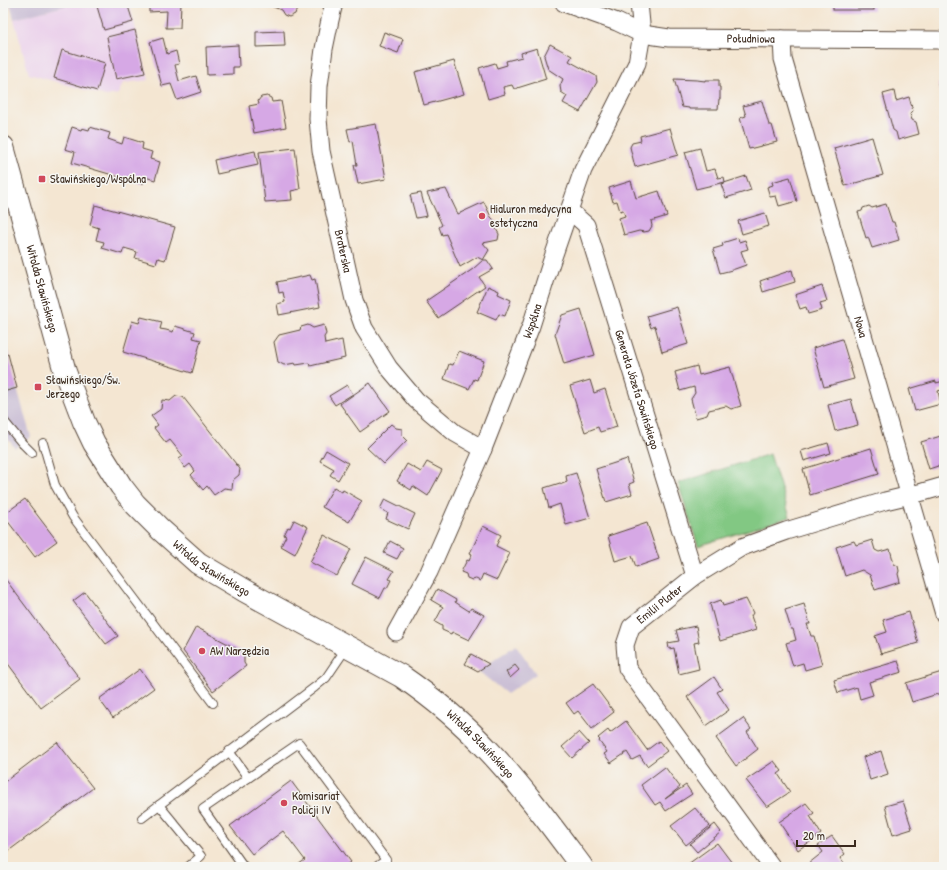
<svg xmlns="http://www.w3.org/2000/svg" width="947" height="870" viewBox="0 0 947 870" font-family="'Patrick Hand',sans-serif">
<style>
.built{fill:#ebd1eb}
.industrial{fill:#cbbfd5}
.green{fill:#82c883;stroke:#5e7950}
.building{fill:#d6a8e5}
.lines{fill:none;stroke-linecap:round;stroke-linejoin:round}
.service-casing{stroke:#574639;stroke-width:10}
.minor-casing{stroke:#574639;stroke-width:19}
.secondary-casing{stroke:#574639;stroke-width:24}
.service{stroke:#fff;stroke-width:8}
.minor{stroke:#fff;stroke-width:17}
.secondary{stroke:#fff;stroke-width:22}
.poi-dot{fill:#d1495b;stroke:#f6f6f2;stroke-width:1.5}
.labels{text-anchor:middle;stroke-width:3;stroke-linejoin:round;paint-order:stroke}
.street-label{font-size:12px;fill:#3b2a1e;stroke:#f6f6f2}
.poi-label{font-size:12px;fill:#3b2a1e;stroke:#f6f6f2;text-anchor:start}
</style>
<rect width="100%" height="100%" fill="#f6f6f2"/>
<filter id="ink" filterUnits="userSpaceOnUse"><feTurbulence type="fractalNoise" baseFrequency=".025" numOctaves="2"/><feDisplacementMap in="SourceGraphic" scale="8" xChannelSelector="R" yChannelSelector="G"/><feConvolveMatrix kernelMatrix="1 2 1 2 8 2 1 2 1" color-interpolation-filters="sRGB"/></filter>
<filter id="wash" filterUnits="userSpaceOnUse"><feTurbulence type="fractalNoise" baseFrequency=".012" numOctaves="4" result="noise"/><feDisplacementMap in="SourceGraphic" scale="16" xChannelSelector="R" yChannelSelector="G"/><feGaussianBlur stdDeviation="0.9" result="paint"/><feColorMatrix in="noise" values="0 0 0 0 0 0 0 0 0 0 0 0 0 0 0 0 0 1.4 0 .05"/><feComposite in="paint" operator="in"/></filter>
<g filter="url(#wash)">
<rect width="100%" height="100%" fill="#f4e6d2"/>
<!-- built -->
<path class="built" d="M76 3H129L149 80 123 83 118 94 106 96 29 74 14 19Z"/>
<!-- industrial -->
<g class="industrial">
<path d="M10 3H76L14 19Z"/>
<path d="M3 331 17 388 31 437 15 448 3 432Z"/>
<path d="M516 645 536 674 507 694 478 671Z"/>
</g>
<!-- green -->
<path class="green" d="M770 454 790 517 698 546 678 483Z"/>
<g id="blocks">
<!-- building -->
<g class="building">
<path d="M96 3H127L133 22 104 30Z"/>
<path d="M149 3H181L180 28H166L167 11 149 12Z"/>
<path d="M266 3H299L295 14 289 17 284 15 281 10 266 4Z"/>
<rect x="833" y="3" width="41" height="7"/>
<rect x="903" y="3" width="19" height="2"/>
<path d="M135 30 145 73 116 79 107 37Z"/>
<path d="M284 31 285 46 256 47V32Z"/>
<path d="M384 32 403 39 398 53 379 46Z"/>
<path d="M163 38 167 54 176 51 179 64 175 65 179 81 196 76 201 92 177 100 171 84 162 86 150 42Z"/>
<path d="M550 44 572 56 569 61 596 76 597 82 580 112 563 103 567 96 561 92 560 86 563 79 548 69 544 56Z"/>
<path d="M238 45 239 67H233V74L207 75 206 47Z"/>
<path d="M537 48 546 79 514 89 512 85 503 87 505 94 488 99 479 68 495 63 497 68 507 65 506 61 522 57 521 53Z"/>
<path d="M62 50 105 63 97 91 54 78Z"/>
<path d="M454 61 464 94 424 105 415 72Z"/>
<path d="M674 79 697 80 705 81V80H719V87H720V99H719L718 109H689V108L682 107Z"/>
<path d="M944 83V105L938 84Z"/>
<path d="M894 91 896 101 909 97 913 111 910 114 912 120 916 122 919 134 898 140 896 132 893 130 883 94Z"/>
<path d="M267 96 271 98 272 102 281 101 286 127 254 133 249 106 259 104 258 101 261 97Z"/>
<path d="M762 101 769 125H772L777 142 749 149 740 118 746 116 743 106Z"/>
<path d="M376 124 386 179 358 184 354 165H357L353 141 350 142 347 129Z"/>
<path d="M72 127 81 130 82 128 89 130 90 127 110 133 108 139 122 144 124 137 143 143 142 149 152 152 150 159 160 162 155 180 145 177 143 184 72 163 75 152 65 149Z"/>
<path d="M670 128 678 155 635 167 630 147 632 143 641 141 640 136Z"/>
<path d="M872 137 883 175 845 186 834 148Z"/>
<path d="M295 148 300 189 291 191 292 200 265 202 259 152Z"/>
<path d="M700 148 706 171 715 169 718 178 724 177 725 182 696 189 685 152Z"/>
<path d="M255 151 258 165 217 174 214 160Z"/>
<path d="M746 176 751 190 726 198 721 184Z"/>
<path d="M790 177 797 201 779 206 776 196 770 197 767 187 773 185 772 182Z"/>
<path d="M631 181 636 198 659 191 667 216 651 221 652 226 649 231 644 232 639 231 624 235 619 218 625 216 623 210 620 211 617 201 613 202 609 188Z"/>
<path d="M446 189 458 214 484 202 491 217 498 224 496 229 499 234 498 240 483 243 489 250 483 260 477 257 460 267 446 234 442 235 439 227 442 225 427 193Z"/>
<path d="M421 193 427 216 416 218 410 195Z"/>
<path d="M886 204 892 222H894L899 240 872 248 868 237 866 238 858 212 862 211 863 208 869 206 872 208Z"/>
<path d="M95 205 175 227 165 260 158 258 156 264 135 258 137 252 131 250 124 248 122 254 102 248 104 242 96 240 99 228 90 225Z"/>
<path d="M765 213 769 226 742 234 738 221Z"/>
<path d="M738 238 739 242 745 240 748 249 741 251 746 265 732 270 720 273 713 249 723 246 722 243Z"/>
<path d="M483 260H487L493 269 479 277 485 286 438 318 426 301 473 269Z"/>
<path d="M792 270 795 282 763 292 760 281Z"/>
<path d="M310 275 312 280 315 279 320 307 279 315 277 304 285 302 283 292 279 293 277 282Z"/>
<path d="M488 286 499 291 498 294 511 300 505 316 499 314 496 320 477 312Z"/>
<path d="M822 286 827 301 820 303 822 310 808 314 806 307 800 309 795 295Z"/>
<path d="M677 307 688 344 662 352 655 326 651 328 647 316Z"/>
<path d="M581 309 595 355 564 364 555 334 562 315Z"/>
<path d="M141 317 162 322 160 329 166 330 173 332 175 326 195 332 193 338 201 340 192 373 123 352 132 321 139 323Z"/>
<path d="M308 325 313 328 324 325 326 334 324 337 325 344 342 340 345 358 310 366 309 363 296 365 295 363 284 365 278 362 274 342 279 335 300 330 301 327Z"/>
<path d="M842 339 854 379 824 387 813 348Z"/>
<path d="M459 351 484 361 477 380 474 379 469 389 444 379 449 364 453 365Z"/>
<path d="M8 354 17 388 3 392V356Z"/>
<path d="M697 366 699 375 730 367 741 406 731 409 726 406 709 410 707 415 696 418 691 399 695 393 694 387 680 391 675 372Z"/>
<path d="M590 380 594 393 605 389 617 427 600 432 598 427 585 432 570 386Z"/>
<path d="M936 381V383L944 381V389L938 391 941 404 915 411 909 389Z"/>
<path d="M370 383 390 411 360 432 340 404Z"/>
<path d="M347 385 353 394 335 405 329 396Z"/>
<path d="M176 396 183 397 240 469 239 475 233 480 232 489 224 488 214 495 207 486 203 490 191 475 195 471 190 464 185 468 179 459 183 456 170 440 166 443 154 428 158 425 151 416 161 409 162 400 170 401Z"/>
<path d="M851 399 858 425 835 431 828 405Z"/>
<path d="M391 424 396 428 402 429V435L407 440 384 464 367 448Z"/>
<path d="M944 435V464L929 469 921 442Z"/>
<path d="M828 443 831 453 804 461 801 451Z"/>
<path d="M871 448 879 474 810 495 803 469Z"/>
<path d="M326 450 348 463 338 480 330 475 334 469 320 461Z"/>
<path d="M627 459 634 482 629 484 632 494 606 502 596 469Z"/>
<path d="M427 462 442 470 428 496 413 486 411 490 397 481 407 464 421 472Z"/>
<path d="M576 473 590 518 566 525 560 504 549 508 544 488 560 483 562 484 567 482 566 476Z"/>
<path d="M334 487 342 492 343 490 362 501 349 522 322 507Z"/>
<path d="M25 499 57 541 35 557 3 515Z"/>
<path d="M385 499 415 514 408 529 386 519 388 513 380 509Z"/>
<path d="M294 520 308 527 295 554 281 546 286 536 284 535 288 527 290 528Z"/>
<path d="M647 523 659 559 636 567 632 556 615 561 608 536Z"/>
<path d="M483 526 501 535 496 546 510 553 497 580 483 574 480 581 476 579 472 580 467 578 466 574 461 572 467 560 469 561 472 554 470 553Z"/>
<path d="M324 535 351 549 337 576 310 562Z"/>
<path d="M872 540 875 550 879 552 890 549 894 564 898 566 899 571 898 574 900 582 875 590 870 575 862 570 845 576 836 547 854 541 856 545Z"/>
<path d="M390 541 403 548 397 559 384 553Z"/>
<path d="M366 557 394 571 389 579 391 580 387 588H385L380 598 352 584Z"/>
<path d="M3 576 80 679 41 708 3 657Z"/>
<path d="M437 589 456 600 455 602 469 611 471 608 484 615 474 632 469 640 452 632 451 634 442 630V626L435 622 443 607 431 600Z"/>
<path d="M85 592 118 636 106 644 73 601Z"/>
<path d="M746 599 753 613 751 616 756 630 720 641 710 604 721 600 723 606Z"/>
<path d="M804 604 810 624H807L811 636H814L822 665 805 670 803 663 793 666 786 643 796 640 793 629H791L785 610Z"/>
<path d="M909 612 918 643 881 654 875 636 887 632 883 620Z"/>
<path d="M696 626 699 642 694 643 699 669 679 674 674 648 669 649 668 643 679 641 676 630Z"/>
<path d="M196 627 245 653 244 657V663L246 666 213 691 183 651Z"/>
<path d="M471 654 489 664 478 671 465 664Z"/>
<path d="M898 661 902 672 869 682 873 695 860 699 857 687 838 693 834 680Z"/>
<path d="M515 665 519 670 510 678 506 672Z"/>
<path d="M140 669 154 688 113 718 99 699Z"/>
<path d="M942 672 944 679V692L912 702 906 683Z"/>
<path d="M714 677 722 689 717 692 729 710 706 726 687 697Z"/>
<path d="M593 684 614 712 592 729 578 711 574 714 566 703Z"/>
<path d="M743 718 751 729 747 732 758 749 736 766 716 738Z"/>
<path d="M626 721 647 750 659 741 667 751 647 766 640 756 632 760 627 752 611 763 604 754 607 752 599 741 600 740 598 738 608 730 610 733Z"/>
<path d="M579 732 589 743 572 758 562 747Z"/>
<path d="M57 742 93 788 3 855V783Z"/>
<path d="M881 751 888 774 870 780 863 757Z"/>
<path d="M774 761 782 771 778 774 790 792 767 807 746 780Z"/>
<path d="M665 767 680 787 665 799 686 785 692 794 666 811 660 802 655 805 641 785Z"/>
<path d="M291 781 351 862 345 867H301L299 864 305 860 283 831 252 854 230 826Z"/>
<path d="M903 801 912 829 893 835 885 806Z"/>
<path d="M806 803 814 813 810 816 821 834 798 850 779 822Z"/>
<path d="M695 808 710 826 686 845 671 826Z"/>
<path d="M715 824 721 832 697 852 690 844Z"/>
<path d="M832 836 845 854 840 858 846 867H811L808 864 823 852 818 845Z"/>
<path d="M717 843 735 867H684Z"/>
</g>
</g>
</g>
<g filter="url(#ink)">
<use href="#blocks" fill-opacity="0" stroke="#574639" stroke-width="1"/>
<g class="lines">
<!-- service casing -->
<g class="service-casing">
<g id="service">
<path d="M3 420 22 443 32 453"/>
<path d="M43 443 55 485 73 517 213 703"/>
<path d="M229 751 248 778"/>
<path d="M159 805 201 856 188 867"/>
<path d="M142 818 315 687 326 678 347 647"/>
<path d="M244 867 203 809 299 743 386 860 376 867"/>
</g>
</g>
<!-- minor casing -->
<g class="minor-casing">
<g id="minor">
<path id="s1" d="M334 3 330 20 324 49 319 86 318 119 321 151 354 300 364 328 389 368 416 400 455 433 483 449"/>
<path id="s2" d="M564 3 617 22 642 34 669 38 938 40 944 41"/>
<path id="s3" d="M782 39 783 59 944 614"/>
<path id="s4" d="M569 210 586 225 695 576"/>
<path id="s5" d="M396 632 429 572 483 449 531 326 551 263 583 170 637 63 642 34 639 3"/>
<path id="s6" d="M772 867 627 668 625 645 631 627 695 576 742 547 786 531 885 501 923 492 944 486"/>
</g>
</g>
<!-- secondary casing -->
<g class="secondary-casing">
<g id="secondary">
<path id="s7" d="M3 147 65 372 84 422 94 443 121 486 135 504 161 530 198 563 245 591 401 676C433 698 463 723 489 751 523 787 552 827 582 867"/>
</g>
</g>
<!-- service -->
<use href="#service" class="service"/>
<!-- minor -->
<use href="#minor" class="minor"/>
<!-- secondary -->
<use href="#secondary" class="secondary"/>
</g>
</g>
<!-- markers -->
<g class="poi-dot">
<rect x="38" y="175" width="8" height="8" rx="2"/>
<circle cx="482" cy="216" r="4"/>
<rect x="34" y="383" width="8" height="8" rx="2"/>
<circle cx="202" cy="651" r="4"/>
<circle cx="284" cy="803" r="4"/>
</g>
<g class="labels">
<!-- street labels -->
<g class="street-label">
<text dy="4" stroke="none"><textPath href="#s2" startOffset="193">Południowa</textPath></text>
<text dy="4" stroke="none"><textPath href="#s1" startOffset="252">Braterska</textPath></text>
<text dy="4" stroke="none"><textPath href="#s7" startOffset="147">Witolda Sławińskiego</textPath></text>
<text dy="4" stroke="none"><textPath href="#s5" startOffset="340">Wspólna</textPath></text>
<text dy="4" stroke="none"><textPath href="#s3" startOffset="299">Nowa</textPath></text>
<text dy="4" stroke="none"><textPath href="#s4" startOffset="195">Generała Józefa Sowińskiego</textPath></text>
<text dy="4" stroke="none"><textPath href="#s7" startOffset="484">Witolda Sławińskiego</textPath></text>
<text dy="4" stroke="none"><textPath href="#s6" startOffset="325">Emilii Plater</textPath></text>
<text dy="4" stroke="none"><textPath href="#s7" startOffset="807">Witolda Sławińskiego</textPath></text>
</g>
<!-- poi labels -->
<g class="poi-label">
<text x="50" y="183">Sławińskiego/Wspólna</text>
<text x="490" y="213">Hialuron medycyna<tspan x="490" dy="14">estetyczna</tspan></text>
<text x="46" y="384">Sławińskiego/Św.<tspan x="46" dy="14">Jerzego</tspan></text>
<text x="210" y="655">AW Narzędzia</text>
<text x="292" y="800">Komisariat<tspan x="292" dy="14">Policji IV</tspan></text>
</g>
</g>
<!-- margin -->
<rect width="947" height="870" fill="none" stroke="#f6f6f2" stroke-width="16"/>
<!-- scale -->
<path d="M797 840v6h58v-6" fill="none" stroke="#3b2a1e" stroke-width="2"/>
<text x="803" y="840" font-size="12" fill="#3b2a1e" stroke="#f6f6f2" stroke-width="3" paint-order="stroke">20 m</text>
</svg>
